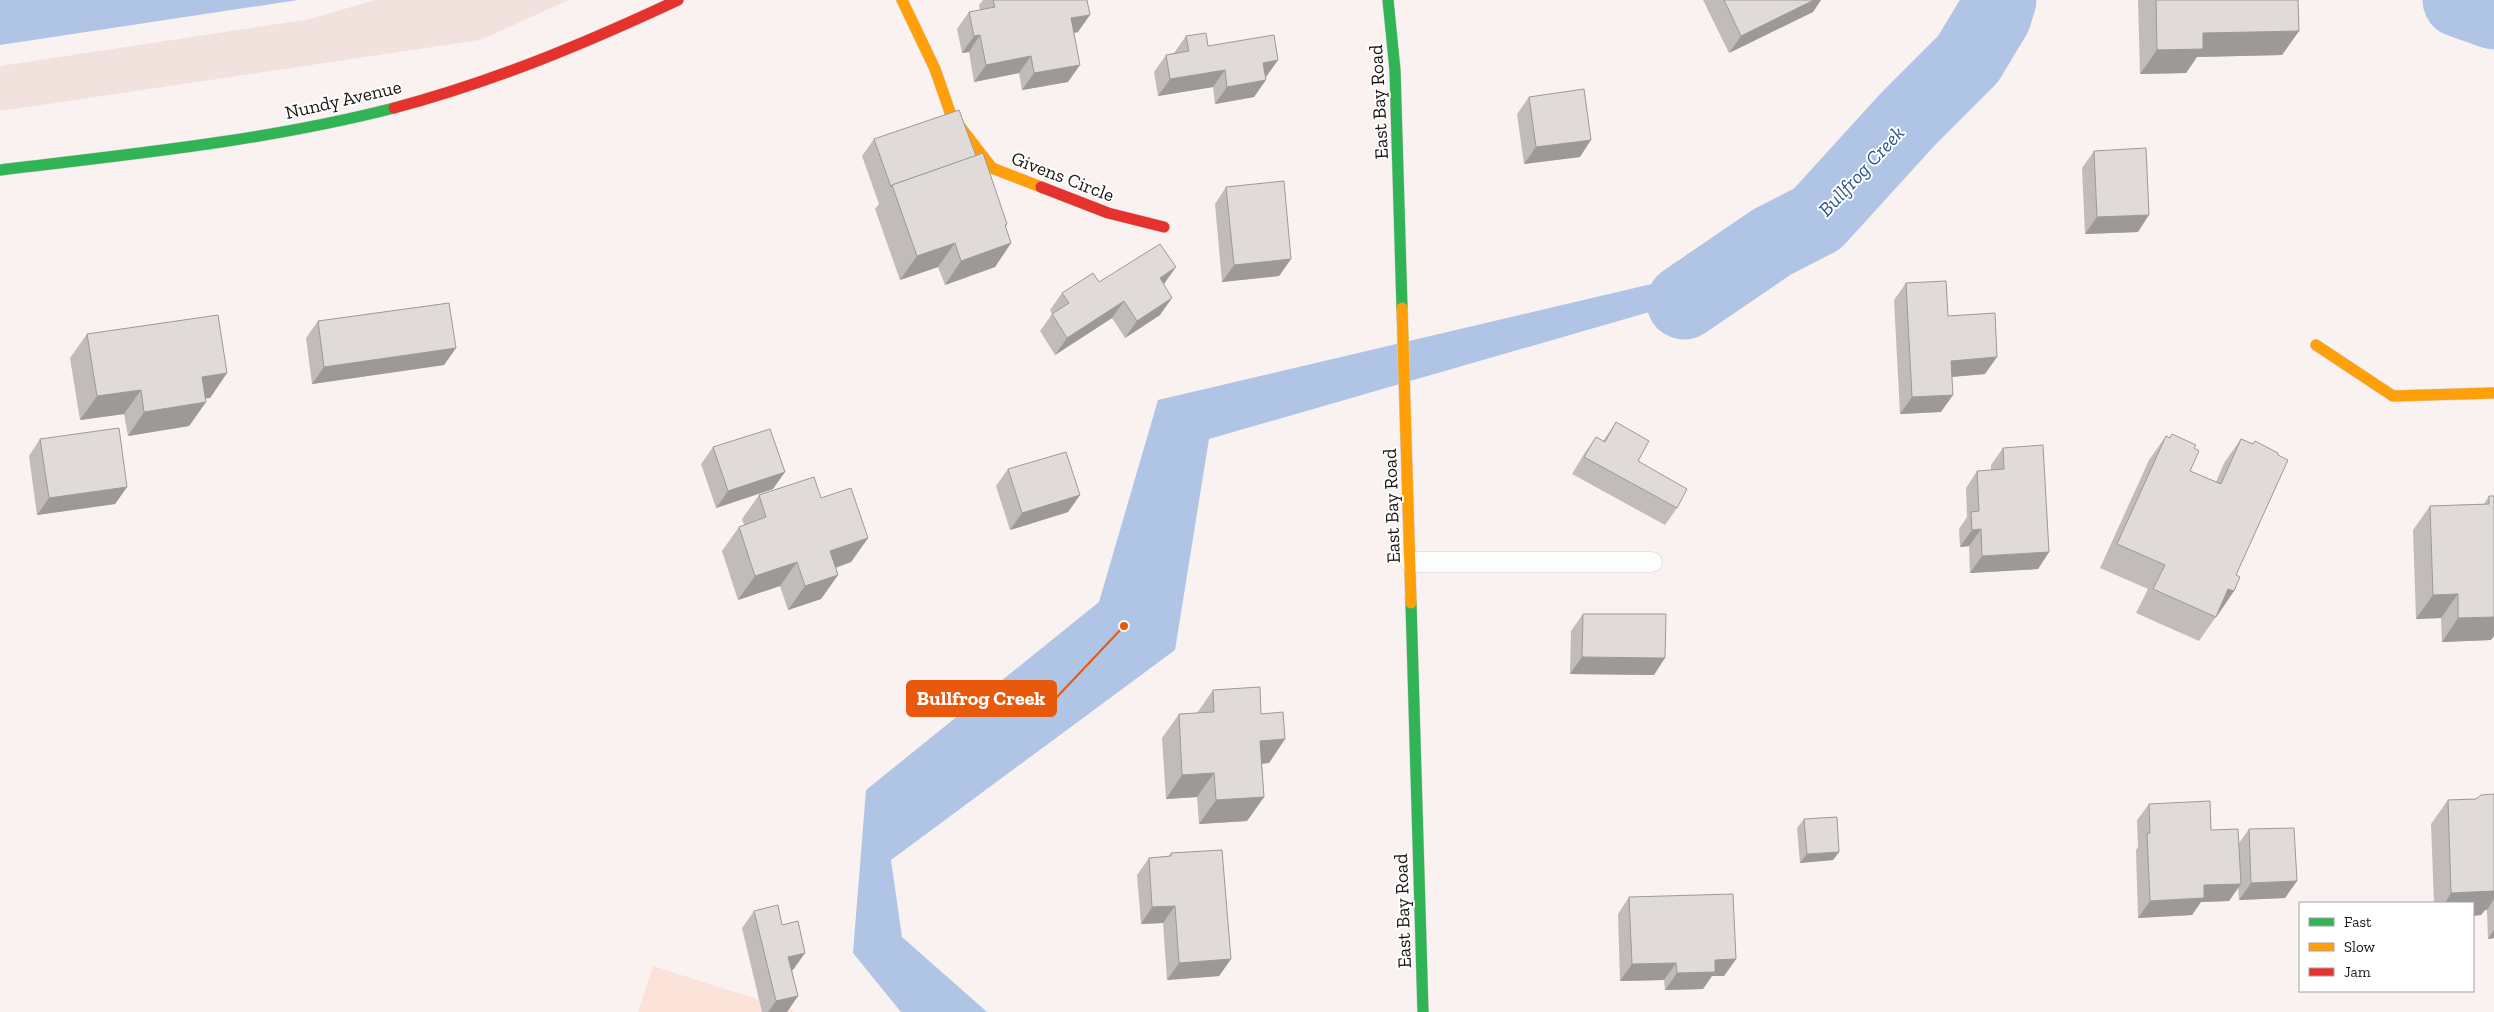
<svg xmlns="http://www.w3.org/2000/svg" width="2494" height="1012" viewBox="0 0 2494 1012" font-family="'Zilla Slab',serif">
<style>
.built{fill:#f2e2de}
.green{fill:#fbe3d9}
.water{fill:#b0c4e6}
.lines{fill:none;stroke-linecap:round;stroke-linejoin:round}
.river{stroke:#b0c4e6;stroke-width:75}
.lane-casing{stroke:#d5cfcd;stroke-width:21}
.fast-casing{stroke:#d5cfcd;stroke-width:12}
.slow-casing{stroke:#d5cfcd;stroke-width:12}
.jam-casing{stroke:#d5cfcd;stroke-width:12}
.lane{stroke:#fefdfd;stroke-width:20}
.fast{stroke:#30b455;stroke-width:11}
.slow{stroke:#ff9f0a;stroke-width:11}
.jam{stroke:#e5322d;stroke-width:11}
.wall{fill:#c1bcbb}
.shaded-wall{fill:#9d9998}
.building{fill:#e0dbd9;stroke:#9d9998}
.labels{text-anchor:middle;stroke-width:4;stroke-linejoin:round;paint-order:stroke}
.street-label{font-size:19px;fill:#1b1614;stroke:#fff}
.water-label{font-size:20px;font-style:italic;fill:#2d5492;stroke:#fff}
.leader{fill:none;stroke:#e8590c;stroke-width:2}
.callout-dot{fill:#e8590c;stroke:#fff;stroke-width:2}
.callout{fill:#e8590c;stroke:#e8590c;stroke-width:2}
.callout-label{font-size:20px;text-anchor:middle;font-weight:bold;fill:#fff}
</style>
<rect width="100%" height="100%" fill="#f9f2f0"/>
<!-- built -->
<path class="built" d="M375 0H569L480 40 0 111V66L310 19Z"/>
<!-- green -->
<path class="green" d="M653 966 794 1011V1012H638Z"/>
<!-- water -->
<g class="water">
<path d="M0 0H298L0 45Z"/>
<path d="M1694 274 1684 302 1209 439 1175 650 891 860 902 937 987 1012H901L853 953 866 790 1099 602 1158 400Z"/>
</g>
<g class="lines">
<!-- river -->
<g class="river">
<path d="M2460 0 2494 12"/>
<path d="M1684 302 1772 242 1817 219 1908 119 1968 59 1994 16 1999 0"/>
</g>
<!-- lane casing -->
<g class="lane-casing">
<path id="lane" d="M1410 562H1652"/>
</g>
<!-- fast casing -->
<g class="fast-casing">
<g id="fast">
<path d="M1388 0 1395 70 1402 308"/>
<path d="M0 170C132 154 265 141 394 108"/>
<path d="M1411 603 1423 1012"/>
</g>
</g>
<!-- slow casing -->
<g class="slow-casing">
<g id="slow">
<path d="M902 0 935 69 951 115 992 168 1041 187"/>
<path d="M1402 308 1411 603"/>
<path d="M2316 345 2393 396 2494 393"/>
</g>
</g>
<!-- jam casing -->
<g class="jam-casing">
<g id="jam">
<path d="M394 108C493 82 586 43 678 0"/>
<path d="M1041 187 1108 213 1164 227"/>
</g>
</g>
<!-- lane -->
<use href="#lane" class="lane"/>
<!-- fast -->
<use href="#fast" class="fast"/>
<!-- slow -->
<use href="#slow" class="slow"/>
<!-- jam -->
<use href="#jam" class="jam"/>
</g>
<!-- wall -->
<g class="wall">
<path d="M983 0H1087L1078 32 1074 33 1068 82 1022 90 1019 73 974 82 969 52 962 53 957 29 969 12 980 10 979 5Z"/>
<path d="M1703 0H1821L1813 12 1729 53Z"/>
<path d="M2138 0H2298L2299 31 2282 55 2197 57 2186 73 2140 74Z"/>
<path d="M1186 36 1208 46 1278 60 1265 77 1254 97 1215 104 1213 87 1158 96 1154 72 1166 55 1174 53Z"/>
<path d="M1529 97 1580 157 1524 164 1517 114Z"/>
<path d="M874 139 976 156 1007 224 1006 227 1011 243 995 267 945 285 938 267 900 280 875 209 879 204 862 156Z"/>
<path d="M2094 151 2138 232 2085 234 2082 168Z"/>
<path d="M1226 187 1291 259 1279 276 1222 282 1215 204Z"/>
<path d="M1099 282 1164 284 1160 315 1125 338 1112 318 1055 355 1040 331 1052 314 1050 310 1062 293Z"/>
<path d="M1906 283 1948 316 1985 374 1952 377 1941 412 1900 414 1894 300Z"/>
<path d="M318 321 456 348 444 365 312 384 306 338Z"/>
<path d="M87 334 227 373 210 398H205L206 402 189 426 128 436 124 414 80 420 70 358Z"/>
<path d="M1616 422 1638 461 1677 508 1665 525 1572 474 1584 454 1596 437 1603 441Z"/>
<path d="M2172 434 2194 448 2190 471 2216 482 2224 463 2241 439 2253 444 2255 441 2234 591 2199 641 2136 613 2148 589 2100 568 2149 460 2166 436 2170 438Z"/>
<path d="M40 439 127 487 115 504 37 515 29 456Z"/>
<path d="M713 447 773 489 716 508 701 464Z"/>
<path d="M2003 448 2049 552 2038 569 1970 573 1969 546 1960 547 1959 529 1967 517 1966 488 1977 471 1991 470V465Z"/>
<path d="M1008 469 1080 495 1068 512 1010 530 996 486Z"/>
<path d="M759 495 821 498 868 538 851 562 836 568 838 575 821 599 788 610 780 586 738 600 722 551 739 527 744 525 742 519Z"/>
<path d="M2489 496 2491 640 2442 642 2441 618 2416 619 2413 530 2430 506 2484 504Z"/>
<path d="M1583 614 1654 675 1570 674 1571 631Z"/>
<path d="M1213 690 1261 714 1285 739 1269 763 1262 764 1264 797 1247 821 1199 824 1197 797 1166 799 1162 738 1179 714 1197 713Z"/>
<path d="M2494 794V938L2488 939 2487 910H2485L2481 915 2473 903H2434L2431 824 2448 800 2476 799Z"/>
<path d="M2149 804 2239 843 2249 829 2297 881 2285 898 2239 900 2238 887 2229 901 2201 902 2192 915 2138 918 2136 850 2138 847 2137 820Z"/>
<path d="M1804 819 1839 852 1833 860 1800 863 1797 828Z"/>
<path d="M1171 853 1231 959 1219 976 1167 980 1163 923 1141 924 1137 875 1149 858 1169 856Z"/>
<path d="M1629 897 1736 959 1724 976H1712L1703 989 1665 990 1664 980 1620 981 1618 914Z"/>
<path d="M754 911 793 970H792L798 996 787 1012H762L742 928Z"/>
</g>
<!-- shaded-wall -->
<g class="shaded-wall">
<path d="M1814 0H1821L1813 12 1729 53 1741 36Z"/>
<path d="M1090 15 1078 32 1059 35 1071 18Z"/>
<path d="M2299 31 2282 55 2197 57 2186 73 2140 74 2157 50 2203 33Z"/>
<path d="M980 35 969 52 962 53 974 36Z"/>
<path d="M1031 56 1019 73 974 82 986 65Z"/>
<path d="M1278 60 1266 77 1251 80 1263 63Z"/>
<path d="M1080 65 1068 82 1022 90 1034 73Z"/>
<path d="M1225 70 1213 87 1158 96 1170 79Z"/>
<path d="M1266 80 1254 97 1215 104 1227 87Z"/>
<path d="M1591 140 1580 157 1524 164 1536 147Z"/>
<path d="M2149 215 2138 232 2085 234 2097 217Z"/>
<path d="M955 243 938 267 900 280 917 256Z"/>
<path d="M1011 243 995 267 945 285 961 261Z"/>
<path d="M1291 259 1279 276 1222 282 1234 265Z"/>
<path d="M1176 267 1164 284 1160 278Z"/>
<path d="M1172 298 1160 315 1125 338 1137 321Z"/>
<path d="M1124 301 1112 318 1055 355 1067 338Z"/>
<path d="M456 348 444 365 312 384 324 367Z"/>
<path d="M1997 357 1985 374 1939 378 1951 361Z"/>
<path d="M227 373 210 398 186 401 202 377Z"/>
<path d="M141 390 124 414 80 420 97 396Z"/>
<path d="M1953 395 1941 412 1900 414 1912 397Z"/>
<path d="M206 402 189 426 128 436 144 412Z"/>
<path d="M785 472 773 489 716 508 728 491Z"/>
<path d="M127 487 115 504 37 515 49 498Z"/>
<path d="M1080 495 1068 512 1010 530 1022 513Z"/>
<path d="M1981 529 1969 546 1960 547 1972 530Z"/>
<path d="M868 538 851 562 813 575 830 551Z"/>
<path d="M2049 552 2038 569 1970 573 1982 556Z"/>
<path d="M797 562 780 586 738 600 755 576Z"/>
<path d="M838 575 821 599 788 610 805 586Z"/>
<path d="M2228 589 2234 591 2217 616 2212 614Z"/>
<path d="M2458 594 2441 618 2416 619 2433 595Z"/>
<path d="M2494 617V636L2491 640 2442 642 2458 618Z"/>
<path d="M1582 657 1665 658 1654 675 1570 674Z"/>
<path d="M1285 739 1269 763 1243 765 1260 741Z"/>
<path d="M1214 773 1197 797 1166 799 1182 775Z"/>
<path d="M1264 797 1247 821 1199 824 1216 800Z"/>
<path d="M1839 852 1833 860 1800 863 1807 854Z"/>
<path d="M2297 881 2285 898 2239 900 2251 883Z"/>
<path d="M2241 884 2229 901 2201 902 2192 915 2138 918 2150 901 2204 885Z"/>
<path d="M2494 890V899L2487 910H2485L2481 915 2473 916V903H2445L2451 893Z"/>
<path d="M1175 906 1163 923 1141 924 1152 907Z"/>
<path d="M2494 930V938L2488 939Z"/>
<path d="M805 953 793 970 777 974 788 957Z"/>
<path d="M1231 959 1219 976 1167 980 1179 963Z"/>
<path d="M1736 959 1724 976H1712L1703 989 1665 990 1677 973 1715 960Z"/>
<path d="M1676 963 1664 980 1620 981 1632 964Z"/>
<path d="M798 996 787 1012H768L776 1001Z"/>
</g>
<!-- building -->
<g class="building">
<path d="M993 0H1087L1090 15 1071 18 1080 65 1034 73 1031 56 986 65 980 35 974 36 969 12 995 7Z"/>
<path d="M1724 0H1814L1741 36Z"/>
<path d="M2156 0H2298L2299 31 2203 33V49L2157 50Z"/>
<path d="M1206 33 1208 46 1274 35 1278 60 1263 63 1266 80 1227 87 1225 70 1170 79 1166 55 1189 51 1186 36Z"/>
<path d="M1584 89 1591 140 1536 147 1529 97Z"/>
<path d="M959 110 976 156 892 185 891 187 874 139Z"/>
<path d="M2146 148 2149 215 2097 217 2094 151Z"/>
<path d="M983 153 1007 224 1005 225 1011 243 961 261 955 243 917 256 892 185Z"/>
<path d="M1284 181 1291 259 1234 265 1226 187Z"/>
<path d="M1160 244 1176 267 1160 278 1172 298 1137 321 1124 301 1067 338 1052 314 1069 303 1062 293 1093 273 1099 282Z"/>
<path d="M1946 281 1948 316 1995 313 1997 357 1951 361 1953 395 1912 397 1906 283Z"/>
<path d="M449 303 456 348 324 367 318 321Z"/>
<path d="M218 315 227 373 202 377 206 402 144 412 141 390 97 396 87 334Z"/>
<path d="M1616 422 1649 441 1638 461 1687 489 1677 508 1584 457 1596 437 1605 442Z"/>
<path d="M119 428 127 487 49 498 40 439Z"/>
<path d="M770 429 785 472 728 491 713 447Z"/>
<path d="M2172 434 2196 445 2194 448 2199 451 2190 471 2221 484 2241 439 2253 444 2255 441 2278 453V455L2288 460 2236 575 2240 577 2234 591 2228 589 2216 617 2153 589 2165 565 2117 544 2166 436 2170 438Z"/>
<path d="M2043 445 2049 552 1982 556 1981 529 1972 530 1971 512 1979 511 1977 471 2004 469 2003 448Z"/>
<path d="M1066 452 1080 495 1022 513 1008 469Z"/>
<path d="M814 477 821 498 851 488 868 538 830 551 838 575 805 586 797 562 755 576 739 527 766 517 759 495Z"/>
<path d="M2489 496H2494V617L2458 618V594L2433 595 2430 506 2489 504Z"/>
<path d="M1583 614H1666L1665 658 1582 657Z"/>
<path d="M1260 687 1261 714 1283 712 1285 739 1260 741 1264 797 1216 800 1214 773 1182 775 1179 714 1214 712 1213 690Z"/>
<path d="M2494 794V891L2451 893 2448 800 2476 799 2481 795Z"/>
<path d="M2210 801 2211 830 2238 829 2241 884 2204 885V898L2150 901 2147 833H2150L2149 804Z"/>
<path d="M1837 817 1839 852 1807 854 1804 819Z"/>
<path d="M2294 828 2297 881 2251 883 2249 829Z"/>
<path d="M1222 850 1231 959 1179 963 1175 906 1152 907 1149 858 1171 856V853Z"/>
<path d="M1733 894 1736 959 1715 960V972L1677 973 1676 963 1632 964 1629 897Z"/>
<path d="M778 905 782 925 798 921 805 953 788 957 798 996 776 1001 754 911Z"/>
</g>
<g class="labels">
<!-- street labels -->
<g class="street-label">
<text transform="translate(343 99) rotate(-13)" y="7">Nundy Avenue</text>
<text transform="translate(1378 102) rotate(-93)" y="7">East Bay Road</text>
<text transform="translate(1063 176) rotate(21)" y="7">Givens Circle</text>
<text transform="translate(1391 506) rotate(-92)" y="7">East Bay Road</text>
<text transform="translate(1402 911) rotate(-92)" y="7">East Bay Road</text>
</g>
<!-- water labels -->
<g class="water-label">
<text transform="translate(1861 171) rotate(-47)" y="7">Bullfrog Creek</text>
</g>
</g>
<!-- callouts -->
<path class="leader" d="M1124 626L1056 698"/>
<circle class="callout-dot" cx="1124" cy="626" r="5"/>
<rect class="callout" x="907" y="681" width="149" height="35" rx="5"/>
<g class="callout-label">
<text x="981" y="705">Bullfrog Creek</text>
</g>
<!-- legend -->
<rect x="2299" y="902" width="175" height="90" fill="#ffffff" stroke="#a4a2a1"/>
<rect x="2309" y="918" width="25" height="8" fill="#30b455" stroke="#a4a2a1"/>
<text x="2344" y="927" font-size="15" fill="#1b1614">Fast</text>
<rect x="2309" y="943" width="25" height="8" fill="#ff9f0a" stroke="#a4a2a1"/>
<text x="2344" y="952" font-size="15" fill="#1b1614">Slow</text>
<rect x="2309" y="968" width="25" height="8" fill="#e5322d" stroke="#a4a2a1"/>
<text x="2344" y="977" font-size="15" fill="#1b1614">Jam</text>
</svg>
